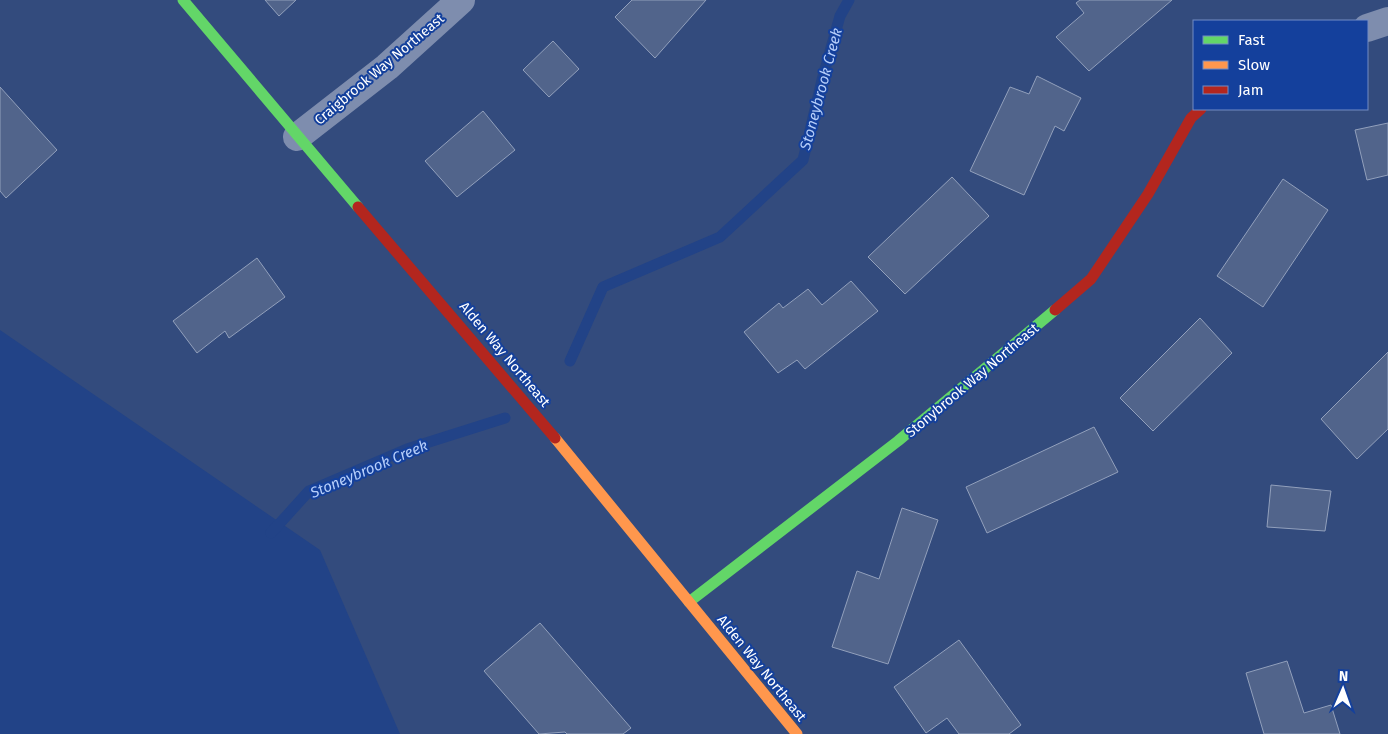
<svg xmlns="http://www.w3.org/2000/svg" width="1388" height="734" viewBox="0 0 1388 734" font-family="'Fira Sans',sans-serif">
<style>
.water{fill:#224387}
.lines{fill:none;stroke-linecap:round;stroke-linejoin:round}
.stream{stroke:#224387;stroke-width:11}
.building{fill:#51648b;stroke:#92a0bc}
.street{stroke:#7e8dae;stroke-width:28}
.fast{stroke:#63d668;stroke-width:11}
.slow{stroke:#ff974d;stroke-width:11}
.jam{stroke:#b3261e;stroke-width:11}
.labels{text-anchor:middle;stroke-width:4;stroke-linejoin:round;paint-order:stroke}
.street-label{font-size:14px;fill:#fff;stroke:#14409c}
.water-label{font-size:15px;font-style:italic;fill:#b6cefa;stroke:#14409c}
</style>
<rect width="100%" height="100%" fill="#334b7d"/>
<!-- water -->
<path class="water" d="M0 330 320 550 400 734H0Z"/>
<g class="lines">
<!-- stream -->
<g class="stream">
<path d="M570 361 603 287 720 237 803 160 822 80 840 16 849 0"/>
<path d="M271 533 309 491 407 449 505 418"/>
</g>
</g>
<!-- building -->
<g class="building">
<path d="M265 0H296L279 16Z"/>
<path d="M632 0H706L655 58 615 17Z"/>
<path d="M1080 0H1172L1089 71 1056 37 1084 13 1076 3Z"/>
<path d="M553 41 579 69 549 97 523 70Z"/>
<path d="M1037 76 1081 98 1064 131 1055 126 1024 195 970 171 1010 87 1029 94Z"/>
<path d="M0 87 57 150 6 198 0 191Z"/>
<path d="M483 111 515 150 457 197 425 161Z"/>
<path d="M1388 123V175L1367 180 1355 130Z"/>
<path d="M952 177 989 216 905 294 868 257Z"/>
<path d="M1283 179 1328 210 1263 307 1217 276Z"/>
<path d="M257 258 285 297 229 338 225 331 197 353 173 321Z"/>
<path d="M851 281 878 311 805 369 797 360 778 373 744 332 779 303 783 308 808 289 822 305Z"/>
<path d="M1200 318 1232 353 1153 431 1120 398Z"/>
<path d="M1388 352V429L1357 459 1321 419Z"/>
<path d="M1094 427 1118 472 987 533 966 487Z"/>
<path d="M1271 485 1331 491 1325 531 1267 527Z"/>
<path d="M902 508 938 520 888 664 832 647 857 571 879 579Z"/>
<path d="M540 623 631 728 623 734H567L565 732 539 734 484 671Z"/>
<path d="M959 640 1021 725 1009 734H959L947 718 926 733 894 687Z"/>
<path d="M1287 661 1304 713 1331 705 1340 734H1264L1246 673Z"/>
</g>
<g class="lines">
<!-- street -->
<g class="street">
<path d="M1367 28 1388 21"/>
<path d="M297 137 387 67 461 0"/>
</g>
<!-- fast -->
<g class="fast">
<path d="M183 0 358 207"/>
<path d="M689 602 898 441 1055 310"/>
</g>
<!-- slow -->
<path class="slow" d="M555 438 797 734"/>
<!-- jam -->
<g class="jam">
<path d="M358 207 555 438"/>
<path d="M1055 310 1091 279 1148 194 1191 118 1201 109"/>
</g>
</g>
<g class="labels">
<!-- street labels -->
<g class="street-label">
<text transform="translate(379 69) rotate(-40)" y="5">Craigbrook Way Northeast</text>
<text transform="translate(505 354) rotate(50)" y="5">Alden Way Northeast</text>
<text transform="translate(972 380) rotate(-40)" y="5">Stonybrook Way Northeast</text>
<text transform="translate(762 668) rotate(51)" y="5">Alden Way Northeast</text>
</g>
<!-- water labels -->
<g class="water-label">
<text transform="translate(821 89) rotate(-75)" y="5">Stoneybrook Creek</text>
<text transform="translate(369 469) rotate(-23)" y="5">Stoneybrook Creek</text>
</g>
</g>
<!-- legend -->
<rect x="1193" y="20" width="175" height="90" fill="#14409c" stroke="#728cc4"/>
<rect x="1203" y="36" width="25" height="8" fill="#63d668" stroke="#728cc4"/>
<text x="1238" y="45" font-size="15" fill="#ffffff">Fast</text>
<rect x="1203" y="61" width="25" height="8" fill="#ff974d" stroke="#728cc4"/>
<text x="1238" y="70" font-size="15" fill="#ffffff">Slow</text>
<rect x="1203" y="86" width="25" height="8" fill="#b3261e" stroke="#728cc4"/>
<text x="1238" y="95" font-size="15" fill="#ffffff">Jam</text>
<!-- north arrow -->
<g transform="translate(1343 689) rotate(2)" stroke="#14409c" stroke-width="4" paint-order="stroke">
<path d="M0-4L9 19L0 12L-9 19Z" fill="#ffffff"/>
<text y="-8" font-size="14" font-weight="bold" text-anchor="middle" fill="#ffffff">N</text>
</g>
</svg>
